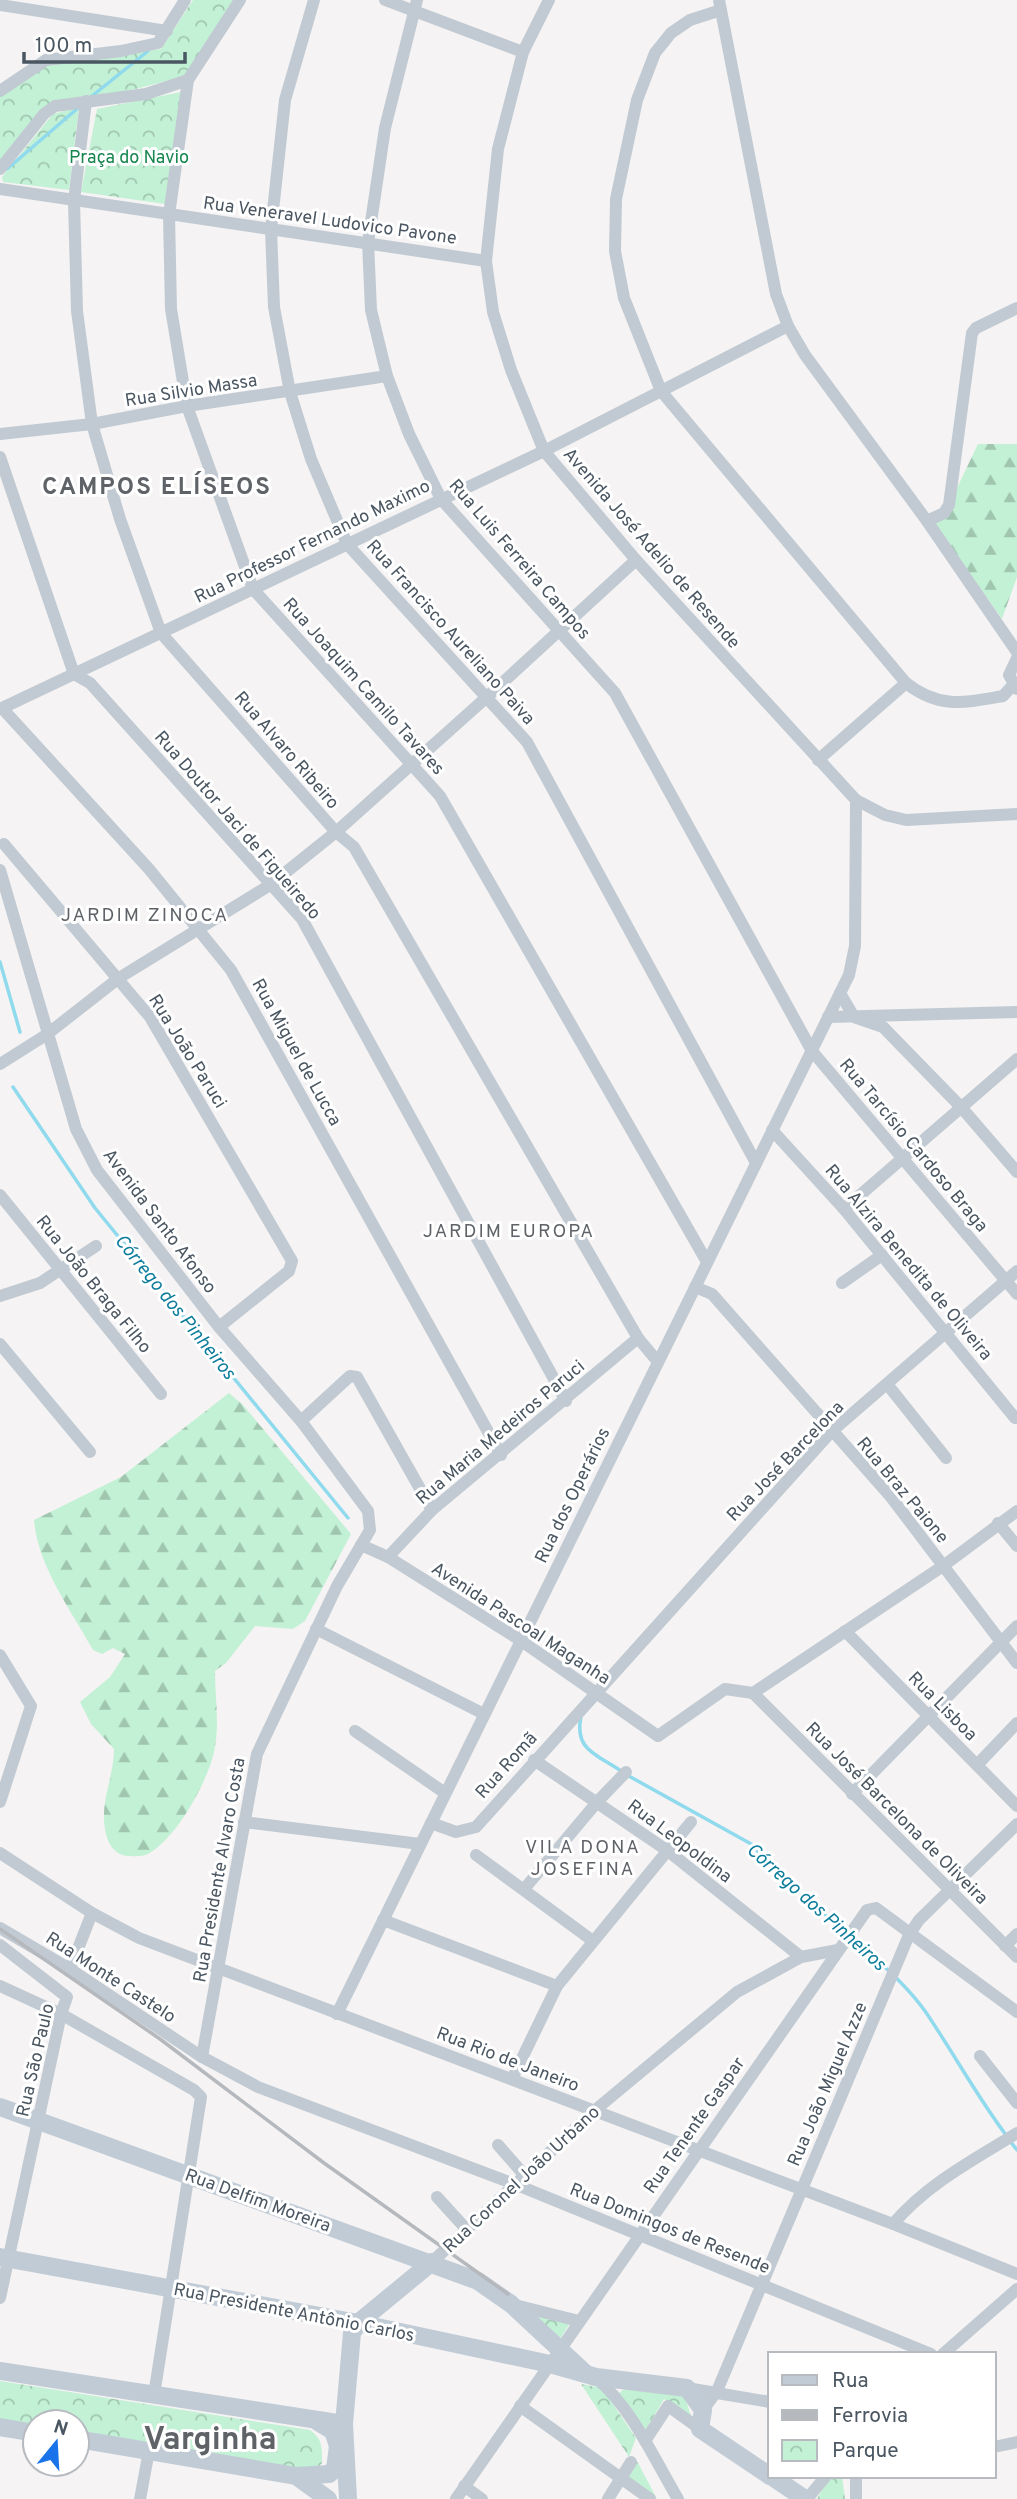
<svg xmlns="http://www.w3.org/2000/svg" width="1017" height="2499" viewBox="0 0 1017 2499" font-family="Overpass,sans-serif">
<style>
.forest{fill:url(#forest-firs)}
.park{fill:url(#park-crowns)}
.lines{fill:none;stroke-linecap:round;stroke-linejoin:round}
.stream{stroke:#90daee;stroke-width:3.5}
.street{stroke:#c1cad2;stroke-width:12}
.secondary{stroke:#c1cbd6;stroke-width:18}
.rail{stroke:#b5b8bd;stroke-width:3.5}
.labels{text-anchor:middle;stroke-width:6;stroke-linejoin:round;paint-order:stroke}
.park-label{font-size:18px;fill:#17864f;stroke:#fff}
.street-label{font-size:18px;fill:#4a5661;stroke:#fff}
.neighbourhood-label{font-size:19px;letter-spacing:2px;fill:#5f6368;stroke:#fff}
.water-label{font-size:19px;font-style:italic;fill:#0c7c9b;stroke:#fff}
.district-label{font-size:24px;font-weight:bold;letter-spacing:2px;fill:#5f6368;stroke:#fff}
.town-label{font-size:32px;font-weight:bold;fill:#5f6368;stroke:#fff}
</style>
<defs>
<pattern id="forest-firs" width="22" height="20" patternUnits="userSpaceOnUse" patternTransform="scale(1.75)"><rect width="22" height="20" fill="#c3f1d5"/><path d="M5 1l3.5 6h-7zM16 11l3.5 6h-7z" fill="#a0c6b0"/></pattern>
<pattern id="park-crowns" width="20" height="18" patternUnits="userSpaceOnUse" patternTransform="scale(1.75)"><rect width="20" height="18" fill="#c3f1d5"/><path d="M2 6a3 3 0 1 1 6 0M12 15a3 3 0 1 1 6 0" fill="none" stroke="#a0c6b0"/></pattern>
</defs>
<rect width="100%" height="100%" fill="#f5f3f3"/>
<!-- forest -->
<g class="forest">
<path d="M978 444H1017V577L1002 619 933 522 947 509Z"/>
<path d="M229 1393 243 1405 351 1534 305 1621 293 1629 255 1626 226 1663 215 1671C215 1697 220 1726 214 1752 207 1783 176 1839 148 1854 143 1857 133 1856 127 1856 113 1854 107 1842 105 1829 100 1802 114 1776 114 1749L91 1724 80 1702 110 1677 125 1654 113 1648 102 1654 93 1650C71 1610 38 1567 34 1520L121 1477Z"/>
</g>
<!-- park -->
<g class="park">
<path d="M193 0H234L185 76 113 95 62 100 0 162V91L48 65 161 49Z"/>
<path d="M181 92 165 204 81 192 97 109Z"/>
<path d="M79 107 69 190 3 182 2 177 53 114Z"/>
<path d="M523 2304 570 2323 560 2339Z"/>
<path d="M0 2381 310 2430C323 2439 322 2448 322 2463L313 2473 77 2434V2422H35V2427L0 2421Z"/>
<path d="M581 2384 602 2388 636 2438 629 2457Z"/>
<path d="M627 2387 684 2394 691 2416 664 2399 645 2431 619 2393Z"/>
<path d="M637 2461 657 2499 624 2478Z"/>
<path d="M830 2476H842L845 2499H817Z"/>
</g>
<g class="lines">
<!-- stream -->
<g class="stream">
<path d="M92 96 148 51"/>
<path d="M7 169 78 108"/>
<path d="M0 962 20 1032"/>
<path d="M13 1087 95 1208 348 1518"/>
<path d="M581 1716C574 1750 596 1754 621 1771"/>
<path d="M627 1775 753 1845 767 1864 846 1933"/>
<path d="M852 1938C878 1961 905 1983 925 2011 953 2052 976 2095 1006 2135"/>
<path d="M1010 2141 1017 2150"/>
</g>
<!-- street -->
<g class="street">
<path d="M314 0 285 100 271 229 274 307 290 392 311 459 347 544 527 742 756 1163"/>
<path d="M385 0 523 52"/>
<path d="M417 0 385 128 368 242 371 310 387 376 409 434 441 499 615 693 812 1051 1017 1294"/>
<path d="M549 0 523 52 498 149 486 261 493 312 511 370 544 451 636 560 856 800 885 815 906 820 1017 814"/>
<path d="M719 0 776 294 788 326 805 355 927 521 1017 652"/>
<path d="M0 5 167 31"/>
<path d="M721 10 690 20 671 33 655 53 637 100 616 199 615 251 624 298 661 391 906 683C939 709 964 703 1003 696L1013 685"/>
<path d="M188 80 169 215 171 309 187 406 253 589 440 796 707 1262"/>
<path d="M0 91 46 60 121 51 158 43 185 0"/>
<path d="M86 101 74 201 77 311 92 424 120 519 161 633 336 832 354 847 638 1338 658 1362"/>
<path d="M0 169 44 114 55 106 146 94 188 80 240 0"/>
<path d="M0 189 486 261"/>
<path d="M0 434 92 424 187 406 387 376"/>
<path d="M0 457 74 674 90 683 302 919 566 1401"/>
<path d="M927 521 944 513 949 505 972 333 976 328 1017 308"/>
<path d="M1017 689 1009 675 1017 658"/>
<path d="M2 708 149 869 231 970 501 1455"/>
<path d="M0 709 544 451 788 326"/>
<path d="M818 760 906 683"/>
<path d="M4 844 150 1017 292 1261 289 1271 219 1327"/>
<path d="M0 870 76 1129 97 1170 219 1327 301 1421 368 1511 370 1530 337 1586 257 1754 202 2057"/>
<path d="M840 993 854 1017 883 1027 961 1107 1017 1172"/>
<path d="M828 1017 1017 1012"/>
<path d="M0 1064 46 1035 119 978 270 885 336 832 488 696 636 560"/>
<path d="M772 1130 844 1209 1015 1418"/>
<path d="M0 1195 161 1394"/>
<path d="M844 1209 1017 1059"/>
<path d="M842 1283 882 1255"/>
<path d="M695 1287 712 1294 891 1497 1017 1663"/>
<path d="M0 1296 40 1283 96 1246"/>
<path d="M0 1344 90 1452"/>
<path d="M887 1384 946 1458"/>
<path d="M301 1421 350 1376 357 1377 432 1510"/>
<path d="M998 1523 1017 1546"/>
<path d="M361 1545 388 1557 520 1640 658 1736 725 1689 753 1693"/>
<path d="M388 1557 432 1510 638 1338"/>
<path d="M316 1629 484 1714"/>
<path d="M845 1631 1017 1806"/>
<path d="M0 1655 31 1706 0 1802"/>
<path d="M753 1693 1017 1957"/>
<path d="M753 1693 943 1566 1017 1511"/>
<path d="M355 1731 445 1793"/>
<path d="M534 1760 668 1851 801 1957"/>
<path d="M977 1765 1017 1723"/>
<path d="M852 1794 1017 1626"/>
<path d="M244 1822 420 1844"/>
<path d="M431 1823 456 1832 476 1827 831 1432 1017 1271"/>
<path d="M0 1853 92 1913 139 1938 893 2224 1017 2274"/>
<path d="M476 1855 593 1941"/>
<path d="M525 1888 598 1801 626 1772"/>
<path d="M383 1920 557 1986"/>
<path d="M0 1928 70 1969 202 2057 258 2087 517 2185 931 2354"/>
<path d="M0 1945 67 1997 61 2014 0 2298"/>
<path d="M1005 1946 1017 1934"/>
<path d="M70 1969 92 1913"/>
<path d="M0 1986 61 2014 194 2090 201 2097 154 2395"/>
<path d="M337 2014 849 975 855 946 856 800"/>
<path d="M980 2056 1017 2103"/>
<path d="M512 2079 557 1986 691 1822"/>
<path d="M498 2145 526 2177"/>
<path d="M437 2197 467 2230"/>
<path d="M893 2224C927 2184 973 2160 1017 2133"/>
<path d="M432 2262 594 2111 737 1992 801 1957 838 1950"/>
<path d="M515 2305 579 2321"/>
<path d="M943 2354 1017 2289"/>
<path d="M596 2378C633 2409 654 2459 678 2499"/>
<path d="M687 2388 770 2402"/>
<path d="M520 2406 650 2499"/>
<path d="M703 2410 717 2391 909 1935 919 1920 1017 1824"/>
<path d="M645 2441 668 2406 700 2429"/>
<path d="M994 2447 1017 2442"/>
<path d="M856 2476V2499"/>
<path d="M464 2486 482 2499"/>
<path d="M140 2499 149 2451"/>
<path d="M456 2499 867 1910 876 1908 1017 2012"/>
<path d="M608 2499 631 2462"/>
<path d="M807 2499 826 2476"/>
</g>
<!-- secondary -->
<g class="secondary">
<path d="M0 2107 478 2281 511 2304 584 2372"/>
<path d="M0 2257 358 2323 550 2364 596 2377 687 2388 703 2410 700 2429 770 2476"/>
<path d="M0 2371 344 2424"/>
<path d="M0 2427 35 2433"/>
<path d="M77 2439 296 2476 329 2474 335 2469 338 2446 333 2431 318 2422"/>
<path d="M296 2476 328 2499"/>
<path d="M771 2476 805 2499"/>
<path d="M348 2499 344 2424 352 2333 358 2323 432 2262"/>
</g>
<!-- rail -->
<path class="rail" d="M0 1929 160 2039 324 2163 508 2294"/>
</g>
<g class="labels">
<!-- park labels -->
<g class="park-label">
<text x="129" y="163">Praça do Navio</text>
</g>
<!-- street labels -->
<g class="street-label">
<text transform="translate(330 220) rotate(8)" y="6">Rua Veneravel Ludovico Pavone</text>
<text transform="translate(191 390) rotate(-9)" y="6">Rua Silvio Massa</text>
<text transform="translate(312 541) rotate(-26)" y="6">Rua Professor Fernando Maximo</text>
<text transform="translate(652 548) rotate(49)" y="6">Avenida José Adelio de Resende</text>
<text transform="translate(520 559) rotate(49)" y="6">Rua Luis Ferreira Campos</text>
<text transform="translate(451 632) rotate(48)" y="6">Rua Francisco Aureliano Paiva</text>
<text transform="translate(364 686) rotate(48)" y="6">Rua Joaquim Camilo Tavares</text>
<text transform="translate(287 750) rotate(49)" y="6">Rua Alvaro Ribeiro</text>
<text transform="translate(238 825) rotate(49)" y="6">Rua Doutor Jaci de Figueiredo</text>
<text transform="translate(188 1051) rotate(58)" y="6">Rua João Paruci</text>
<text transform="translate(297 1052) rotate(61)" y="6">Rua Miguel de Lucca</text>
<text transform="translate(914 1145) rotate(50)" y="6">Rua Tarcísio Cardoso Braga</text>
<text transform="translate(160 1221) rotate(53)" y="6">Avenida Santo Afonso</text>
<text transform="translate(909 1262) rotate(50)" y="6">Rua Alzira Benedita de Oliveira</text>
<text transform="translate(94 1284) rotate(51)" y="6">Rua João Braga Filho</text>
<text transform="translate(500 1432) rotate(-40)" y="6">Rua Maria Medeiros Paruci</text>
<text transform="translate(785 1461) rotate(-46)" y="6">Rua José Barcelona</text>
<text transform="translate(903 1490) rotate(50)" y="6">Rua Braz Paione</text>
<text transform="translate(572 1495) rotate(-64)" y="6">Rua dos Operários</text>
<text transform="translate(521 1623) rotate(33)" y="6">Avenida Pascoal Maganha</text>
<text transform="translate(943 1706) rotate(45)" y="6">Rua Lisboa</text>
<text transform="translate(506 1765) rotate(-48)" y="6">Rua Romã</text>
<text transform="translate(897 1813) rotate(45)" y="6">Rua José Barcelona de Oliveira</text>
<text transform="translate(680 1841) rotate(37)" y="6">Rua Leopoldina</text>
<text transform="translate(219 1870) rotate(-80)" y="6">Rua Presidente Alvaro Costa</text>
<text transform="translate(111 1977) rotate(33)" y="6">Rua Monte Castelo</text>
<text transform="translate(508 2059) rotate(21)" y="6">Rua Rio de Janeiro</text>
<text transform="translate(35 2060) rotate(-77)" y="6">Rua São Paulo</text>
<text transform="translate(827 2084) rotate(-67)" y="6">Rua João Miguel Azze</text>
<text transform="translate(694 2125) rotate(-55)" y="6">Rua Tenente Gaspar</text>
<text transform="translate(521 2179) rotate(-43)" y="6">Rua Coronel João Urbano</text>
<text transform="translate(258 2200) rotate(20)" y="6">Rua Delfim Moreira</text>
<text transform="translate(670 2228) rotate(22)" y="6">Rua Domingos de Resende</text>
<text transform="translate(294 2312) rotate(11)" y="6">Rua Presidente Antônio Carlos</text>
</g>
<!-- neighbourhood labels -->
<g class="neighbourhood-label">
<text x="145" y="921">JARDIM ZINOCA</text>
<text x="509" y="1237">JARDIM EUROPA</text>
<text x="583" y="1853">VILA DONA<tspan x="583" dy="22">JOSEFINA</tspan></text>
</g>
<!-- water labels -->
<g class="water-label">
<text transform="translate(176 1306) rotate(51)" y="7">Córrego dos Pinheiros</text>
<text transform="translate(817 1906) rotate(42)" y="7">Córrego dos Pinheiros</text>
</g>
<!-- district labels -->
<g class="district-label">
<text x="157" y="494">CAMPOS ELÍSEOS</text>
</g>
<!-- town labels -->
<g class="town-label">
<text x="210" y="2449">Varginha</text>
</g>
</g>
<!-- legend -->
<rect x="768" y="2352" width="228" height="126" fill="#ffffff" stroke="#b7bbc0" stroke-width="2"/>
<rect x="782" y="2375" width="35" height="10" fill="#c1cbd6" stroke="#b7bbc0" stroke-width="2"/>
<text x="832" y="2387" font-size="21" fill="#4a5661">Rua</text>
<rect x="782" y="2410" width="35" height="10" fill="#b5b8bd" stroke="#b7bbc0" stroke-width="2"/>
<text x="832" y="2422" font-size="21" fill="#4a5661">Ferrovia</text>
<rect x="782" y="2440" width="35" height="21" fill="url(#park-crowns)" stroke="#b7bbc0" stroke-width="2"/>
<text x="832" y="2457" font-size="21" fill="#4a5661">Parque</text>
<!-- north arrow -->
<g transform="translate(56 2443) rotate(18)"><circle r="33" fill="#ffffff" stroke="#b7bbc0" stroke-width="2"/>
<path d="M0-5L12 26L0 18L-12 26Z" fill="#1a73e8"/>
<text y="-10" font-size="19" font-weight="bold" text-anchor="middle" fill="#4a5661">N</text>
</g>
<!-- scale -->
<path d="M24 52v10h161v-10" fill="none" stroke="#4a5661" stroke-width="3.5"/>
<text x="35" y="52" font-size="21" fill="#4a5661" stroke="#ffffff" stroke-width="5" paint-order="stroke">100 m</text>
</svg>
